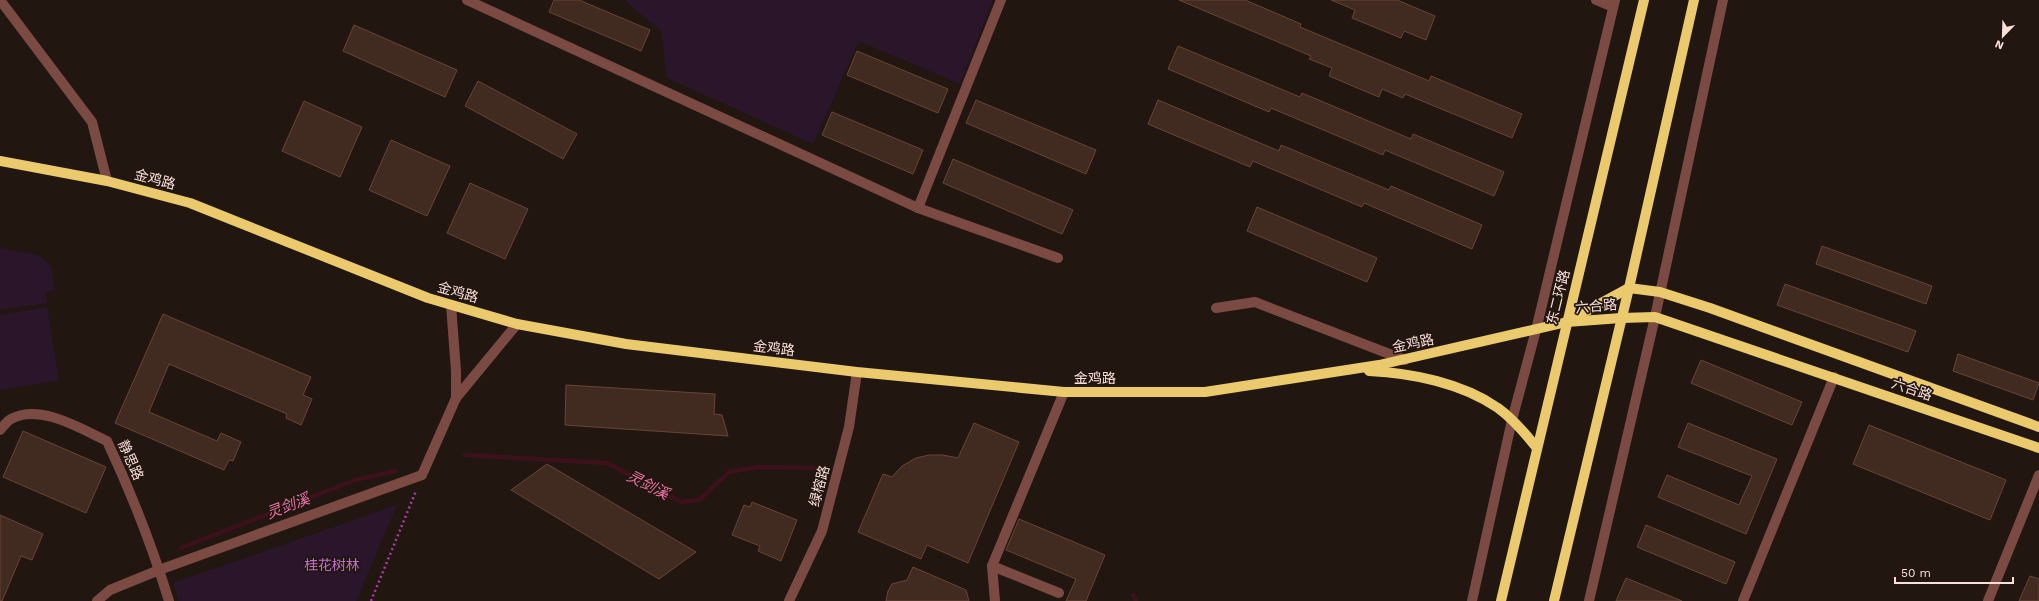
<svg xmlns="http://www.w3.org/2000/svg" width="2039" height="601" viewBox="0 0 2039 601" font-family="'Work Sans','Noto Sans SC',sans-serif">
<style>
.green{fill:#2b152a}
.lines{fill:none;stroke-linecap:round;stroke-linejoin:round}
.stream{stroke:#3c111c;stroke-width:4.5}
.building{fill:#412a20;stroke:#694535}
.path{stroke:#a63fa1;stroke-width:2.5;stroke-dasharray:2 3;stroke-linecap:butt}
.minor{stroke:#7b4b43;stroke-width:10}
.major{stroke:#ebca6e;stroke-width:10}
.labels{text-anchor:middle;stroke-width:3.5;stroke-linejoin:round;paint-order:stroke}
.street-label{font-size:14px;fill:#fadfd8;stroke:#221611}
.park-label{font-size:14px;fill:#c26dd0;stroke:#221611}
.water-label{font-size:15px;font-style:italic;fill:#ec74a7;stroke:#221611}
</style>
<rect width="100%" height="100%" fill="#221611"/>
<!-- green -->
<g class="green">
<path d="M624 0H993L960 84 859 41 813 144 667 78 661 31Z"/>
<path d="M0 248 38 255 51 266 55 290 45 292 47 303 0 310Z"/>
<path d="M47 307 59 380 0 390V315Z"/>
<path d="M397 505 356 601H179L173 583Z"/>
</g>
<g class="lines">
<!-- stream -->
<g class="stream">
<path d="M465 455 607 463 681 502 699 500 729 472 758 467 822 468"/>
<path d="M181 548 355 480 396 471"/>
<path d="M1133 595 1136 601"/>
</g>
</g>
<!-- building -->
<g class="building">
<path d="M554 0H579L650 30 641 51 549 12Z"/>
<path d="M1179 0H1245L1301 24 1300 27 1429 81 1431 76 1522 114 1512 138 1405 94 1403 98 1382 89 1379 97 1329 76 1332 68 1309 59 1311 56Z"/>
<path d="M1331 0H1397L1435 16 1426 40 1404 31 1401 38 1352 18 1355 10Z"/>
<path d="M354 25 457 70 445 97 343 51Z"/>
<path d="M1178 46 1300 97 1302 93 1411 139 1413 134 1504 172 1494 196 1385 150 1383 155 1271 108 1269 112 1168 69Z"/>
<path d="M857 51 948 89 938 113 847 75Z"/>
<path d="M478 81 577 134 563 159 465 106Z"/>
<path d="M976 100 1096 150 1086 174 966 123Z"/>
<path d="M1158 100 1279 151 1281 145 1389 190 1391 186 1482 225 1472 249 1364 203 1362 207 1253 161 1250 167 1148 124Z"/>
<path d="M304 101 362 127 340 177 282 151Z"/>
<path d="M832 112 923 150 913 174 822 135Z"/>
<path d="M391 140 450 166 427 216 369 190Z"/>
<path d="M953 159 1073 210 1062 234 943 183Z"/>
<path d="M470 183 528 209 505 259 447 233Z"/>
<path d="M1257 207 1377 258 1367 282 1247 231Z"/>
<path d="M1822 246 1932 286 1926 304 1816 264Z"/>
<path d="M1785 284 1916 331 1908 352 1777 305Z"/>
<path d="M163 314 311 377 303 395 312 399 301 425 286 418 287 414 169 364 149 412 217 441 221 433 241 442 233 461 229 460 224 470 115 423Z"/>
<path d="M1958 354 2039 383 2033 400 1953 371Z"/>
<path d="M1701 360 1802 402 1792 425 1691 383Z"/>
<path d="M566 385 715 394 714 414 722 415 728 436 565 425Z"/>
<path d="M974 423 1019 442 968 563 927 545 921 559 858 532 883 474 892 477 902 466 916 458 929 455H943L958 458Z"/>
<path d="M1688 423 1777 459 1746 534 1658 497 1667 475 1739 505 1752 476 1678 447Z"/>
<path d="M1869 425 2006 480 1990 520 1853 464Z"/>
<path d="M23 431 106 467 86 513 3 477Z"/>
<path d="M547 464 696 552 659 579 511 490Z"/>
<path d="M752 502 797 520 781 561 758 551 760 546 732 535 744 505 750 507Z"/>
<path d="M0 515 43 534 32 560 21 556 2 601H0Z"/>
<path d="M1019 519 1105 555 1086 601H1066L1076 579 1006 550Z"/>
<path d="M1646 525 1735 562 1726 584 1637 547Z"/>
<path d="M913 567 966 590 969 601H886L888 591 892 584 907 580Z"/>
<path d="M2030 576 2039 579V601H2019Z"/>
<path d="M1626 578 1682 601H1616Z"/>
</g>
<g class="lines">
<!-- path -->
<path class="path" d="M371 601 416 491"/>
<!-- minor -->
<g class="minor">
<path d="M0 0 92 122 107 181"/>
<path d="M467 0 918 208 1058 258"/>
<path d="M1596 0 1613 7"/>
<path d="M918 208 1001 0"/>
<path d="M451 305 456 371V398"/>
<path d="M1216 308 1255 302 1405 360"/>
<path d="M0 430C3 427 7 421 11 419 40 403 81 429 107 441 131 492 152 546 169 601"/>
<path d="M992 566 1059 593"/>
<path d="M97 601 110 590 159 570 422 475 456 398 517 324"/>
<path d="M789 601 822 531 849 427 857 372"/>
<path d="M995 601 992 566 1064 392"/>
<path d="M1472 601 1512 420 1536 330 1615 0"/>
<path d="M1589 601 1655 317 1723 0"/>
<path d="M1743 601 1834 377"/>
<path d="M1988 601 2039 475"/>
</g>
<!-- major -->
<g class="major">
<path d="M0 161 107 181 190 203 428 298 517 324 626 344 857 372 1064 392H1205L1379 365 1567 322 1621 318 1655 317 2039 448"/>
<path d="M1570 320 1629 288 1660 292 1710 308 2039 427"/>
<path d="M1369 371C1412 373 1462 383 1498 408 1513 419 1525 433 1536 447"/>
<path d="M1501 601 1644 0"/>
<path d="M1554 601 1629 288 1694 0"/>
</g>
</g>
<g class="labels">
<!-- street labels -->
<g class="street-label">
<text transform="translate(155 179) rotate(15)" y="5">金鸡路</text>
<text transform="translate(458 292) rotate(16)" y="5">金鸡路</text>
<text transform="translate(1558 297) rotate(-76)" y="5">东二环路</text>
<text transform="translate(1596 306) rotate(-5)" y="5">六合路</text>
<text transform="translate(1413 343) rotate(-12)" y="5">金鸡路</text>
<text transform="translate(774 348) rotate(7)" y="5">金鸡路</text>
<text x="1095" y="383">金鸡路</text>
<text transform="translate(1912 389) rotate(19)" y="5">六合路</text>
<text transform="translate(131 460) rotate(66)" y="5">静思路</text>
<text transform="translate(819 486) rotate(-75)" y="5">绿榕路</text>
</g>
<!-- park labels -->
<g class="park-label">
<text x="332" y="570">桂花树林</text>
</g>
<!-- water labels -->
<g class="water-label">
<text transform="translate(648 485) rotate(27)" y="5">灵剑溪</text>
<text transform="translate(288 506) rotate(-21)" y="5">灵剑溪</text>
</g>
</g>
<!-- north arrow -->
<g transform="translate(2003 36) rotate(203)" stroke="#221611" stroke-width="3" paint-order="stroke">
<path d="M0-3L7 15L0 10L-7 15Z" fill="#fadfd8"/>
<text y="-6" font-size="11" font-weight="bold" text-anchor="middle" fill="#fadfd8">N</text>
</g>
<!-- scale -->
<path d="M1895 577v6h118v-6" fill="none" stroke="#fadfd8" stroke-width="2"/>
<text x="1901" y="577" font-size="12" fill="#fadfd8" stroke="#221611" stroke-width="3" paint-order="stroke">50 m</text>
</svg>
